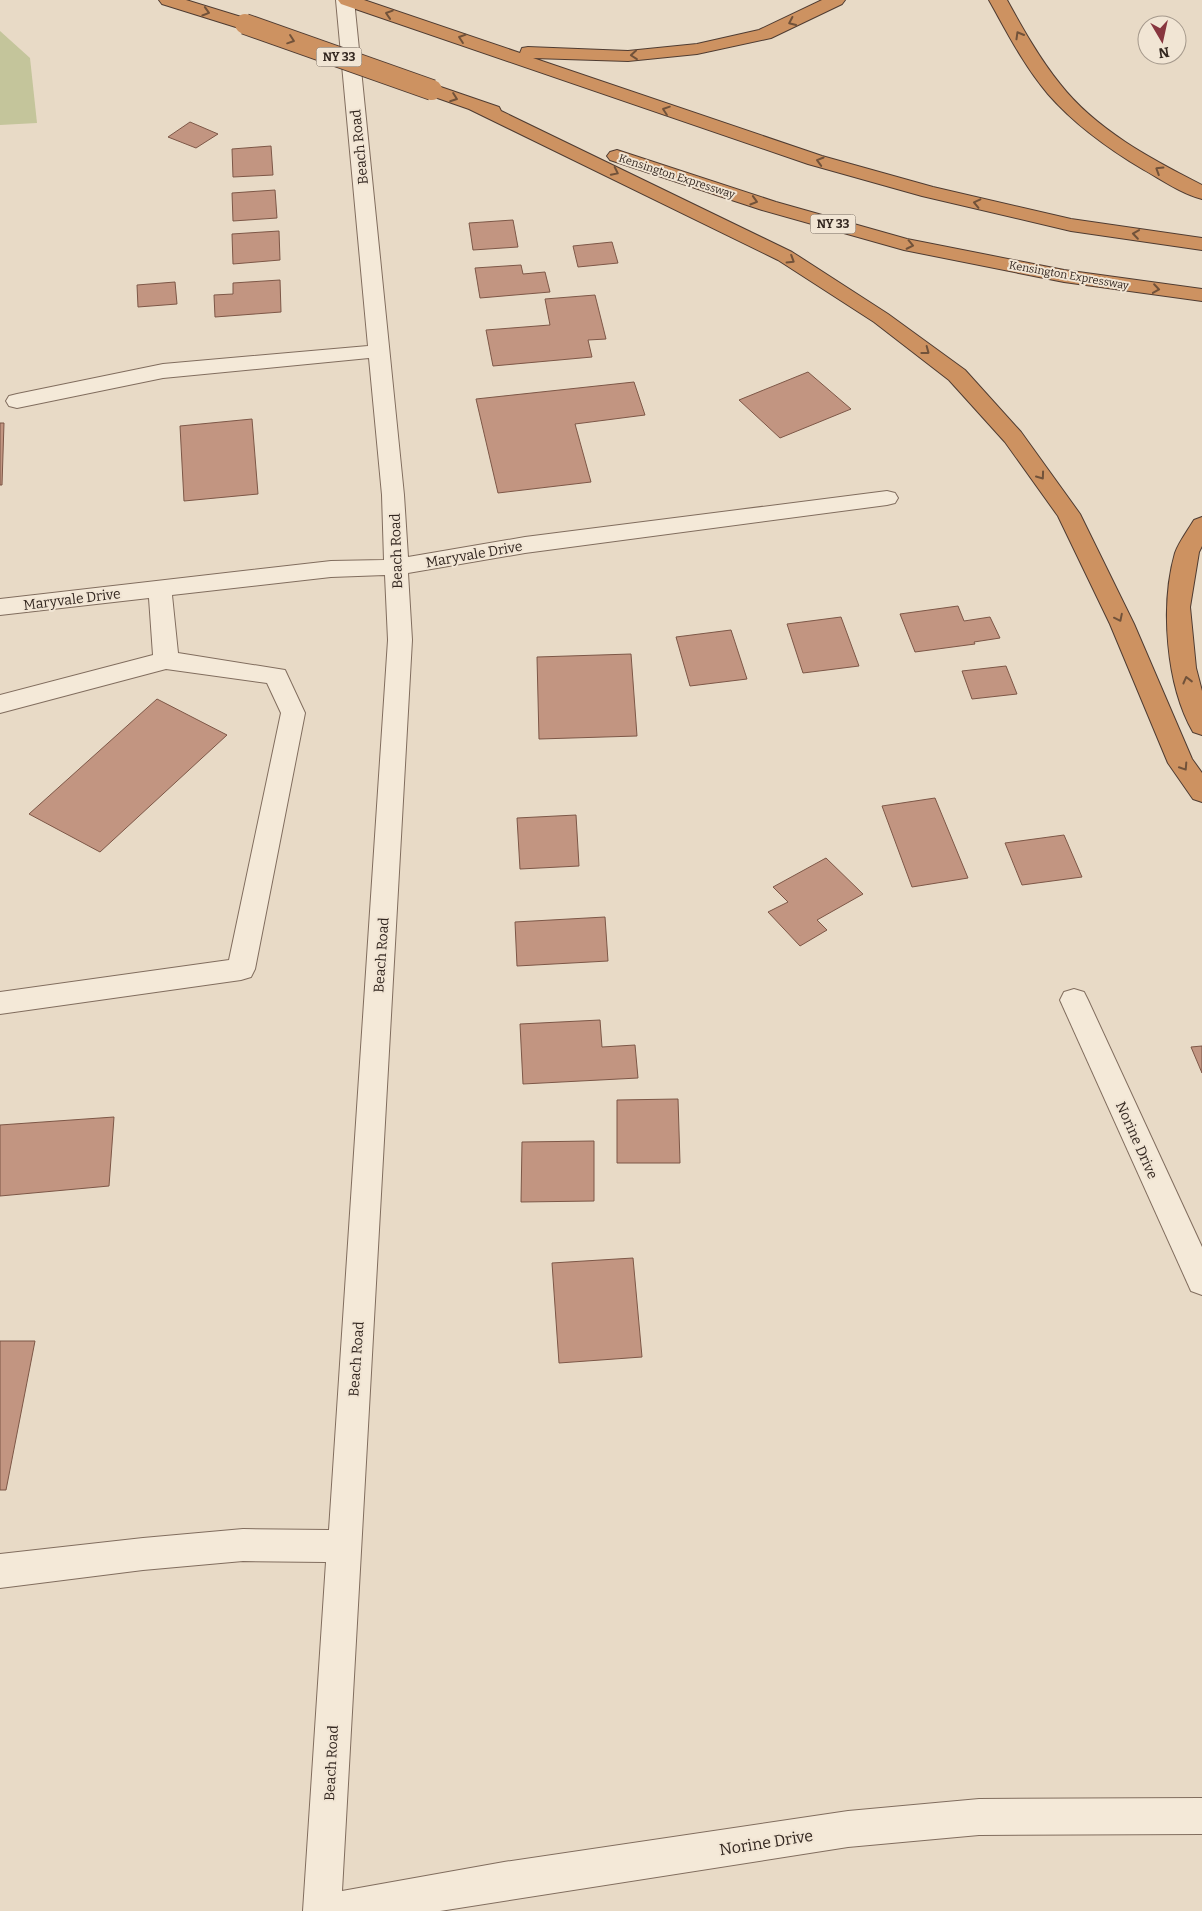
<svg xmlns="http://www.w3.org/2000/svg" width="1202" height="1911" viewBox="0 0 1202 1911" font-family="Bitter,serif">
<style>
.green{fill:#c4c59b}
.building{fill:#c29581;stroke:#7d5747}
.lines{fill:none;stroke-linecap:round;stroke-linejoin:round}
.minor-casing{stroke:#816d5e;stroke-width:2}
.highway-casing{stroke:#4f3c32;stroke-width:2}
.minor{fill:#f4e9d8;fill-rule:evenodd}
.highway{fill:#cd9261;fill-rule:evenodd}
.highway-bridge-casing{stroke:#4f3c32;stroke-width:22;stroke-linecap:butt}
.highway-bridge{stroke:#cd9261;stroke-width:20}
.oneway{stroke:#71523a}
.labels{text-anchor:middle;stroke-width:4;stroke-linejoin:round;paint-order:stroke}
.far-street-label{font-size:11px;fill:#332720;stroke:#f1e5d4}
.shield{fill:#f1e5d4;stroke:#6c6056;stroke-width:1}
.shield-label{font-size:12px;font-weight:bold;fill:#332720}
.street-label{font-size:14px;fill:#332720;stroke:#f1e5d4}
.near-street-label{font-size:16px;fill:#332720;stroke:#f1e5d4}
</style>
<rect width="100%" height="100%" fill="#e8dac6"/>
<!-- green -->
<path class="green" d="M0 31 30 58 37 123 0 125Z"/>
<!-- building -->
<g class="building">
<path d="M190 122 218 134 196 148 168 137Z"/>
<path d="M271 146 273 175 233 177 232 149Z"/>
<path d="M275 190 277 218 233 221 232 193Z"/>
<path d="M513 220 518 247 473 250 469 223Z"/>
<path d="M279 231 280 260 233 264 232 234Z"/>
<path d="M612 242 618 263 578 267 573 246Z"/>
<path d="M521 265 523 274 545 272 550 292 480 298 475 268Z"/>
<path d="M280 280 281 312 215 317 214 295 233 294V283Z"/>
<path d="M175 282 177 304 138 307 137 285Z"/>
<path d="M595 295 606 339 588 340 592 357 493 366 486 330 550 325 545 299Z"/>
<path d="M808 372 851 409 780 438 739 400Z"/>
<path d="M634 382 645 415 575 424 591 482 498 493 476 399Z"/>
<path d="M252 419 258 494 184 501 180 426Z"/>
<path d="M0 423H4L2 485H0Z"/>
<path d="M958 606 964 621 990 617 1000 638 974 642 975 644 915 652 900 614Z"/>
<path d="M841 617 859 666 803 673 787 624Z"/>
<path d="M731 630 747 679 690 686 676 637Z"/>
<path d="M631 654 637 736 539 739 537 657Z"/>
<path d="M1006 666 1017 694 972 699 962 671Z"/>
<path d="M157 699 227 735 100 852 29 814Z"/>
<path d="M935 798 968 878 912 887 882 806Z"/>
<path d="M576 815 579 866 520 869 517 818Z"/>
<path d="M1064 835 1082 877 1022 885 1005 843Z"/>
<path d="M826 858 863 894 817 920 827 930 800 946 768 912 788 902 773 887Z"/>
<path d="M605 917 608 961 517 966 515 922Z"/>
<path d="M600 1020 602 1047 635 1045 638 1078 523 1084 520 1024Z"/>
<path d="M1202 1046V1073L1191 1047Z"/>
<path d="M678 1099 680 1163H617V1100Z"/>
<path d="M114 1117 109 1186 0 1196V1125Z"/>
<path d="M594 1141V1201L521 1202 522 1142Z"/>
<path d="M633 1258 642 1357 559 1363 552 1263Z"/>
<path d="M0 1341H35L6 1490H0Z"/>
</g>
<g class="lines">
<!-- minor casing -->
<g class="minor-casing">
<g id="minor">
<path d="M336 0H354L404 495 408 557 525 537 887 491 895 493 898 498 895 503 887 505 525 553 408 573 412 640 342 1891 504 1862 848 1811 979 1799 1202 1798V1834L979 1835 848 1847 440 1911H303L326 1562 243 1561 143 1570 0 1588V1554L143 1538 243 1529 329 1530 388 640 385 575 331 577 172 595 178 653 285 670 305 713 255 969 251 977 241 980 0 1014V992L229 960 281 713 267 683 166 669 0 713V695L153 655 149 598 0 615V599L331 561 384 560 382 495 369 358 163 378 17 408 9 406 6 401 9 396 17 394 163 364 368 346Z"/>
<path d="M1074 989 1084 992 1088 1000 1202 1247V1295L1191 1291 1060 1000 1064 992Z"/>
</g>
</g>
<!-- highway casing -->
<g class="highway-casing">
<g id="highway">
<path d="M159 0H186L251 20 254 24 251 28 245 29 239 28 162 4Z"/>
<path d="M338 0H364L520 53 522 48 528 47 628 51 697 44 759 30 822 0H845L842 4 771 38 697 54 628 61 533 58 822 156 933 187 1071 219 1202 238V250L1071 231 922 196 808 164 341 4Z"/>
<path d="M989 0H1007C1023 29 1039 58 1060 84 1096 130 1151 159 1202 185V199C1182 194 1162 180 1144 170 1109 149 1075 125 1048 94 1024 66 1007 32 989 0Z"/>
<path d="M432 84 499 107 501 111 792 252 888 314 965 370 1021 432 1080 514 1134 624 1192 759 1202 773V802L1193 799 1168 763 1110 624 1058 516 1005 442 949 380 874 322 778 260 469 109 426 94 423 90 426 86Z"/>
<path d="M617 150 776 202 907 239 1064 270 1202 289V301L1064 282 904 250 762 210 610 160 607 156 610 152Z"/>
<path d="M1202 517V546L1199 552 1190 607 1196 668 1202 691V735L1193 732C1166 685 1160 605 1175 553 1179 542 1188 530 1194 520Z"/>
</g>
</g>
<!-- minor -->
<use href="#minor" class="minor"/>
<!-- highway -->
<use href="#highway" class="highway"/>
<!-- highway-bridge casing -->
<g class="highway-bridge-casing">
<path id="highway-bridge" d="M245 24 432 90"/>
</g>
<!-- highway-bridge -->
<use href="#highway-bridge" class="highway-bridge"/>
</g>
<!-- one-way arrows -->
<defs><path id="oneway-chevron" d="M-2-3.5L2.5 0L-2 3.5" fill="none" stroke-width="1.6" stroke-linecap="round" stroke-linejoin="round" transform="scale(1.25)"/></defs>
<g class="oneway">
<use href="#oneway-chevron" transform="translate(206 12) rotate(17)"/>
<use href="#oneway-chevron" transform="translate(389 14) rotate(-162)"/>
<use href="#oneway-chevron" transform="translate(792 22) rotate(155)"/>
<use href="#oneway-chevron" transform="translate(1019 35) rotate(-120)"/>
<use href="#oneway-chevron" transform="translate(462 38) rotate(-161)"/>
<use href="#oneway-chevron" transform="translate(291 40) rotate(19)"/>
<use href="#oneway-chevron" transform="translate(634 55) rotate(175)"/>
<use href="#oneway-chevron" transform="translate(454 98) rotate(20)"/>
<use href="#oneway-chevron" transform="translate(666 110) rotate(-161)"/>
<use href="#oneway-chevron" transform="translate(820 161) rotate(-164)"/>
<use href="#oneway-chevron" transform="translate(1159 170) rotate(-148)"/>
<use href="#oneway-chevron" transform="translate(615 172) rotate(26)"/>
<use href="#oneway-chevron" transform="translate(754 201) rotate(17)"/>
<use href="#oneway-chevron" transform="translate(977 203) rotate(-167)"/>
<use href="#oneway-chevron" transform="translate(1136 234) rotate(-172)"/>
<use href="#oneway-chevron" transform="translate(910 245) rotate(12)"/>
<use href="#oneway-chevron" transform="translate(791 260) rotate(32)"/>
<use href="#oneway-chevron" transform="translate(1156 289) rotate(8)"/>
<use href="#oneway-chevron" transform="translate(926 351) rotate(37)"/>
<use href="#oneway-chevron" transform="translate(1041 476) rotate(54)"/>
<use href="#oneway-chevron" transform="translate(1119 618) rotate(64)"/>
<use href="#oneway-chevron" transform="translate(1187 680) rotate(-104)"/>
<use href="#oneway-chevron" transform="translate(1184 767) rotate(57)"/>
</g>
<g class="labels">
<!-- far-street labels -->
<g class="far-street-label">
<text transform="translate(677 176) rotate(18)" y="4">Kensington Expressway</text>
<text transform="translate(1069 275) rotate(10)" y="4">Kensington Expressway</text>
</g>
<!-- shield labels -->
<g class="shield">
<rect x="316.5" y="47.5" width="45" height="19" rx="4"/>
<rect x="810.5" y="214.5" width="45" height="19" rx="4"/>
</g>
<g class="shield-label">
<text x="339" y="61">NY 33</text>
<text x="833" y="228">NY 33</text>
</g>
<!-- street labels -->
<g class="street-label">
<text transform="translate(359 147) rotate(-96)" y="5">Beach Road</text>
<text transform="translate(396 551) rotate(-92)" y="5">Beach Road</text>
<text transform="translate(474 554) rotate(-10)" y="5">Maryvale Drive</text>
<text transform="translate(72 599) rotate(-7)" y="5">Maryvale Drive</text>
<text transform="translate(381 955) rotate(-86)" y="5">Beach Road</text>
<text transform="translate(1137 1140) rotate(66)" y="5">Norine Drive</text>
<text transform="translate(356 1359) rotate(-86)" y="5">Beach Road</text>
<text transform="translate(331 1763) rotate(-87)" y="5">Beach Road</text>
</g>
<!-- near-street labels -->
<g class="near-street-label">
<text transform="translate(766 1842) rotate(-9)" y="6">Norine Drive</text>
</g>
</g>
<!-- north arrow -->
<g transform="translate(1162 40) rotate(171)"><circle r="24" fill="#f1e5d4" stroke="#a5998c"/>
<path d="M0-4L9 19L0 12L-9 19Z" fill="#88363f"/>
<text y="-8" font-size="14" font-weight="bold" text-anchor="middle" fill="#332720">N</text>
</g>
</svg>
